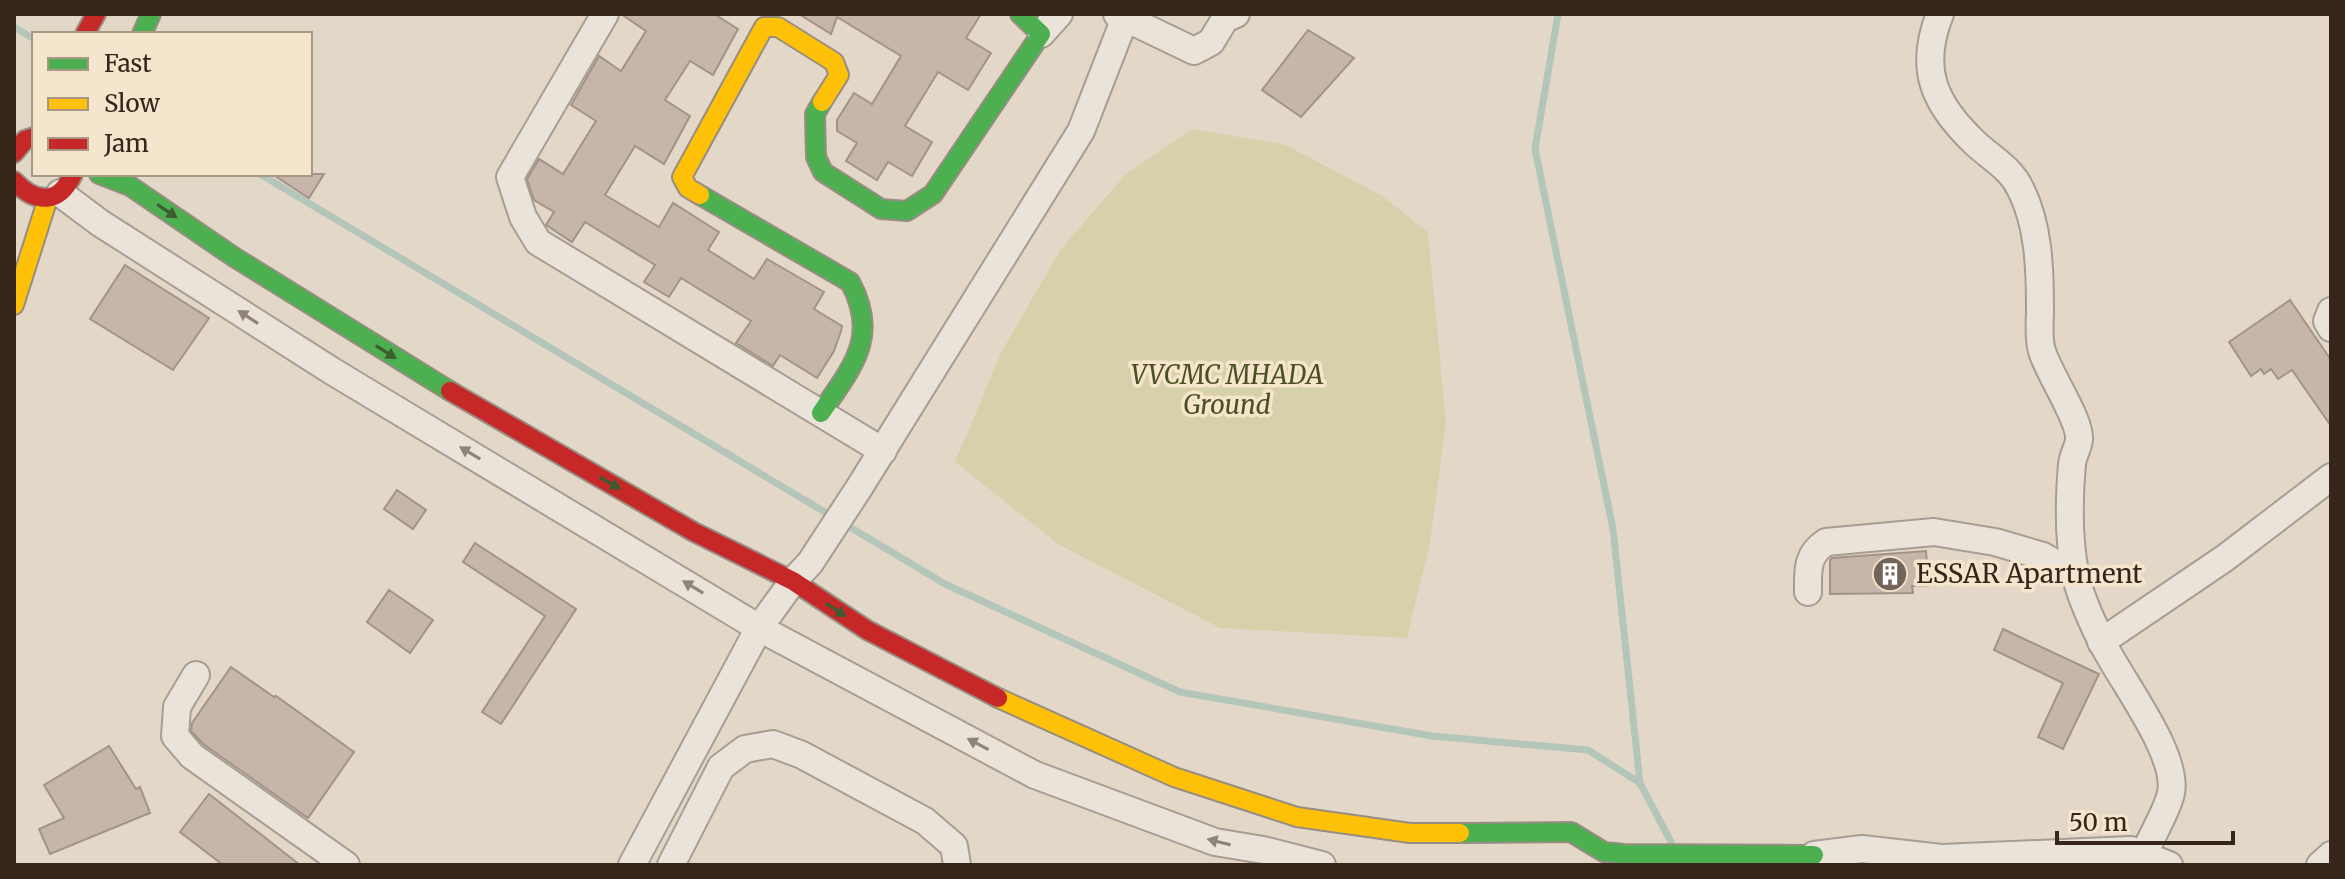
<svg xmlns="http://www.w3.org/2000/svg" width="2345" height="879" viewBox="0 0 2345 879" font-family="Merriweather,serif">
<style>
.green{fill:#d6d1aa}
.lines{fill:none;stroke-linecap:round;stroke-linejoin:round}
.stream{stroke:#b4c6b9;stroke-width:7}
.building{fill:#c6b5a9;stroke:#a29388;stroke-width:2}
.street-casing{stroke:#a79d92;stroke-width:30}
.fast-casing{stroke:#978d82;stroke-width:22}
.slow-casing{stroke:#978d82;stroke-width:22}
.jam-casing{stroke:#978d82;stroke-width:22}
.street{stroke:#eae3da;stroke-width:26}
.fast{stroke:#4caf50;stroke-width:18}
.slow{stroke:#ffc107;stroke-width:18}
.jam{stroke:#c62828;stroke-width:18}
.oneway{fill:#3e5c30}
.oneway2{fill:#90847a}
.labels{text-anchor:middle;stroke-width:7;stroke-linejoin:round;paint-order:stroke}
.park-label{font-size:26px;font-style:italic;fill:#4a5121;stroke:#f5e5cc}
.poi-label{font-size:26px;fill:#35251b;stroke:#f5e5cc;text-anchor:start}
</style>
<rect width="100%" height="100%" fill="#e3d8c8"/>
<!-- green -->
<path class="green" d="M1192 129 1286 145 1382 196 1428 232 1446 423 1430 542 1407 638 1220 628 1058 544 955 462 1002 351 1061 249 1126 174Z"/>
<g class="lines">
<!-- stream -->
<g class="stream">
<path d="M1558 14 1535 149 1613 529 1640 783"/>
<path d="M14 27 34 39"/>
<path d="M260 174 945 584 1180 692 1432 736 1588 750 1640 783 1671 842"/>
</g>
</g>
<!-- building -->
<g class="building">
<path d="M621 14H714L738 29 713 75 690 61 665 100 690 116 664 164 635 146 605 195 659 227 673 203 719 232 708 250 754 279 767 259 824 292 814 309 842 326 841 331 834 351 817 378 780 355 773 366 736 343 751 321 681 278 669 297 644 282 655 265 585 222 572 242 546 225 554 212 534 200 527 179 539 159 563 174 596 121 571 105 599 56 621 71 646 31Z"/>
<path d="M799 14H981L966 38 991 53 968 90 938 72 905 126 932 142 912 176 888 162 877 180 846 161 857 143 837 131V120L854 93 872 104 901 56 837 17 831 34Z"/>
<path d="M1308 30 1354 58 1301 117 1262 90Z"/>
<path d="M272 174H324L309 198Z"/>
<path d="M125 265 209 318 173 370 90 319Z"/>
<path d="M2290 300 2331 360V426L2292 370 2278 379 2271 369 2264 374 2261 369 2251 376 2229 342Z"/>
<path d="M397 490 426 510 413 529 384 509Z"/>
<path d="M475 543 576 609 501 724 482 712 545 616 463 562Z"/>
<path d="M1926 551 1929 586H1912L1913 593 1830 594V560L1832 558Z"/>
<path d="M389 590 433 620 410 653 367 622Z"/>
<path d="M2003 629 2099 674 2063 749 2038 737 2063 683 1994 650Z"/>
<path d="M231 667 274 697 276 696 354 752 308 818 203 744 191 731 192 723Z"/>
<path d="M109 746 136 789 140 787 150 813 50 854 39 829 64 818 44 785Z"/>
<path d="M209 794 218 801 300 865H223L180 832Z"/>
</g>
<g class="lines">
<!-- street casing -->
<g class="street-casing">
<g id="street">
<path d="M605 14 510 177 523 217 538 242 883 451"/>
<path d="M1117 14 1194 51 1211 42 1225 19 1236 14"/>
<path d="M1940 14C1918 69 1934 104 1975 143 1992 159 2011 168 2021 190 2039 226 2040 270 2040 309 2040 322 2038 339 2042 351 2049 375 2081 420 2079 440 2078 448 2073 455 2072 464 2069 499 2068 537 2075 572 2079 594 2091 620 2101 640 2118 677 2179 753 2171 793 2168 809 2151 837 2144 854"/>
<path d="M1041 34 1059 14"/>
<path d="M60 193 100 223 332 371 759 628 1035 775 1215 842 1263 850 1322 865"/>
<path d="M2331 311 2327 321 2331 328"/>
<path d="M1808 592C1808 571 1806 555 1826 542L1934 532 1995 542 2043 556 2075 574"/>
<path d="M2101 642 2225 558 2331 477"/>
<path d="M196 675 177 707 175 736 192 756 346 865"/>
<path d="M632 865 759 628 793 581 810 563 859 488 1081 131 1125 18"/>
<path d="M671 865 721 767 745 749 773 744 802 755 925 821 954 846 957 865"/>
<path d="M1812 865 1814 855 1862 849 1941 858 2131 850 2169 865"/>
<path d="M2320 865 2331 855"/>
</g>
</g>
<!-- fast casing -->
<g class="fast-casing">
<g id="fast">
<path d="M142 34 151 14"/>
<path d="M822 102 815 114 816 157 823 172 881 209 907 211 933 194 1041 34 1020 14"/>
<path d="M99 174 130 186 234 257 450 391"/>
<path d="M700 195 850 282C880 337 852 367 821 413"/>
<path d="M1460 833 1571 832 1604 852 1624 854 1814 855"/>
</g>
</g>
<!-- slow casing -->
<g class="slow-casing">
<g id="slow">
<path d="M700 195 688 188 682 177 764 27H778L834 62 839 75 822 102"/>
<path d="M14 305 48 198"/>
<path d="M998 698 1174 777 1297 817 1410 833H1460"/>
</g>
</g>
<!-- jam casing -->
<g class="jam-casing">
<g id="jam">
<path d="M85 34 96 14"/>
<path d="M14 153 25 140 34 137"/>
<path d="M14 181C36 204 59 205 73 174"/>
<path d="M450 391 694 532 793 581 867 630 998 698"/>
</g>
</g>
<!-- street -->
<use href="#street" class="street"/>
<!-- fast -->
<use href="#fast" class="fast"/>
<!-- slow -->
<use href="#slow" class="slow"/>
<!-- jam -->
<use href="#jam" class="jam"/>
</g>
<!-- one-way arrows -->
<defs><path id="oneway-solid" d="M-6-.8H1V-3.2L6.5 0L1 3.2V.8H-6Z" transform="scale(2)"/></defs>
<g class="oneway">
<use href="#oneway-solid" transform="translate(167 211) rotate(34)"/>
<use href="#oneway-solid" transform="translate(386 352) rotate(32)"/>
<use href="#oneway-solid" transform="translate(610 483) rotate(30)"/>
<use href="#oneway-solid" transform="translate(836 610) rotate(33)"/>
</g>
<g class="oneway2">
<use href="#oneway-solid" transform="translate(248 317) rotate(-147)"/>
<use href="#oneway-solid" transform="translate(470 453) rotate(-149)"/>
<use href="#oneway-solid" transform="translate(693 587) rotate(-149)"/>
<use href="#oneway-solid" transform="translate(978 744) rotate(-152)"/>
<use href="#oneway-solid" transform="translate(1219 842) rotate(-166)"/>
</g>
<!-- icons -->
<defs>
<g id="building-disc" transform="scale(1.8)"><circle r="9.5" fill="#726458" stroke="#f5e5cc"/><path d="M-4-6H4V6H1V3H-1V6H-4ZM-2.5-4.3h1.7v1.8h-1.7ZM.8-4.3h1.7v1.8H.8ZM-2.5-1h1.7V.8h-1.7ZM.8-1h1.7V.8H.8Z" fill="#fff"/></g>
</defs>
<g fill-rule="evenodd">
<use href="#building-disc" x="1890" y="574"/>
</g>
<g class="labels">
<!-- park labels -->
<g class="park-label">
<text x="1227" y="384">VVCMC MHADA<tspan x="1227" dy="30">Ground</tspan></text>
</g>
<!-- poi labels -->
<g class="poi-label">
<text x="1916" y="583">ESSAR Apartment</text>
</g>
</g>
<!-- border -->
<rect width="2345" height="879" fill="none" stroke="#35251b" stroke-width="32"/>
<!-- legend -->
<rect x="32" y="32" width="280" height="144" fill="#f5e5cc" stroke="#a89885" stroke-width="2"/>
<rect x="48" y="58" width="40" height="12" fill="#4caf50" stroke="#a89885" stroke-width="2"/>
<text x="104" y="72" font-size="24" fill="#35251b">Fast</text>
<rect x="48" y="98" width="40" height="12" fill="#ffc107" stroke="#a89885" stroke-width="2"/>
<text x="104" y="112" font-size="24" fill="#35251b">Slow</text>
<rect x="48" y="138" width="40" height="12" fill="#c62828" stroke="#a89885" stroke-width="2"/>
<text x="104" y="152" font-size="24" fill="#35251b">Jam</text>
<!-- scale -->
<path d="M2057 831v12h176v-12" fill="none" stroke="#35251b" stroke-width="4"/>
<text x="2069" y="831" font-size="24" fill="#35251b" stroke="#f5e5cc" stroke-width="6" paint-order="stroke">50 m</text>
</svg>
